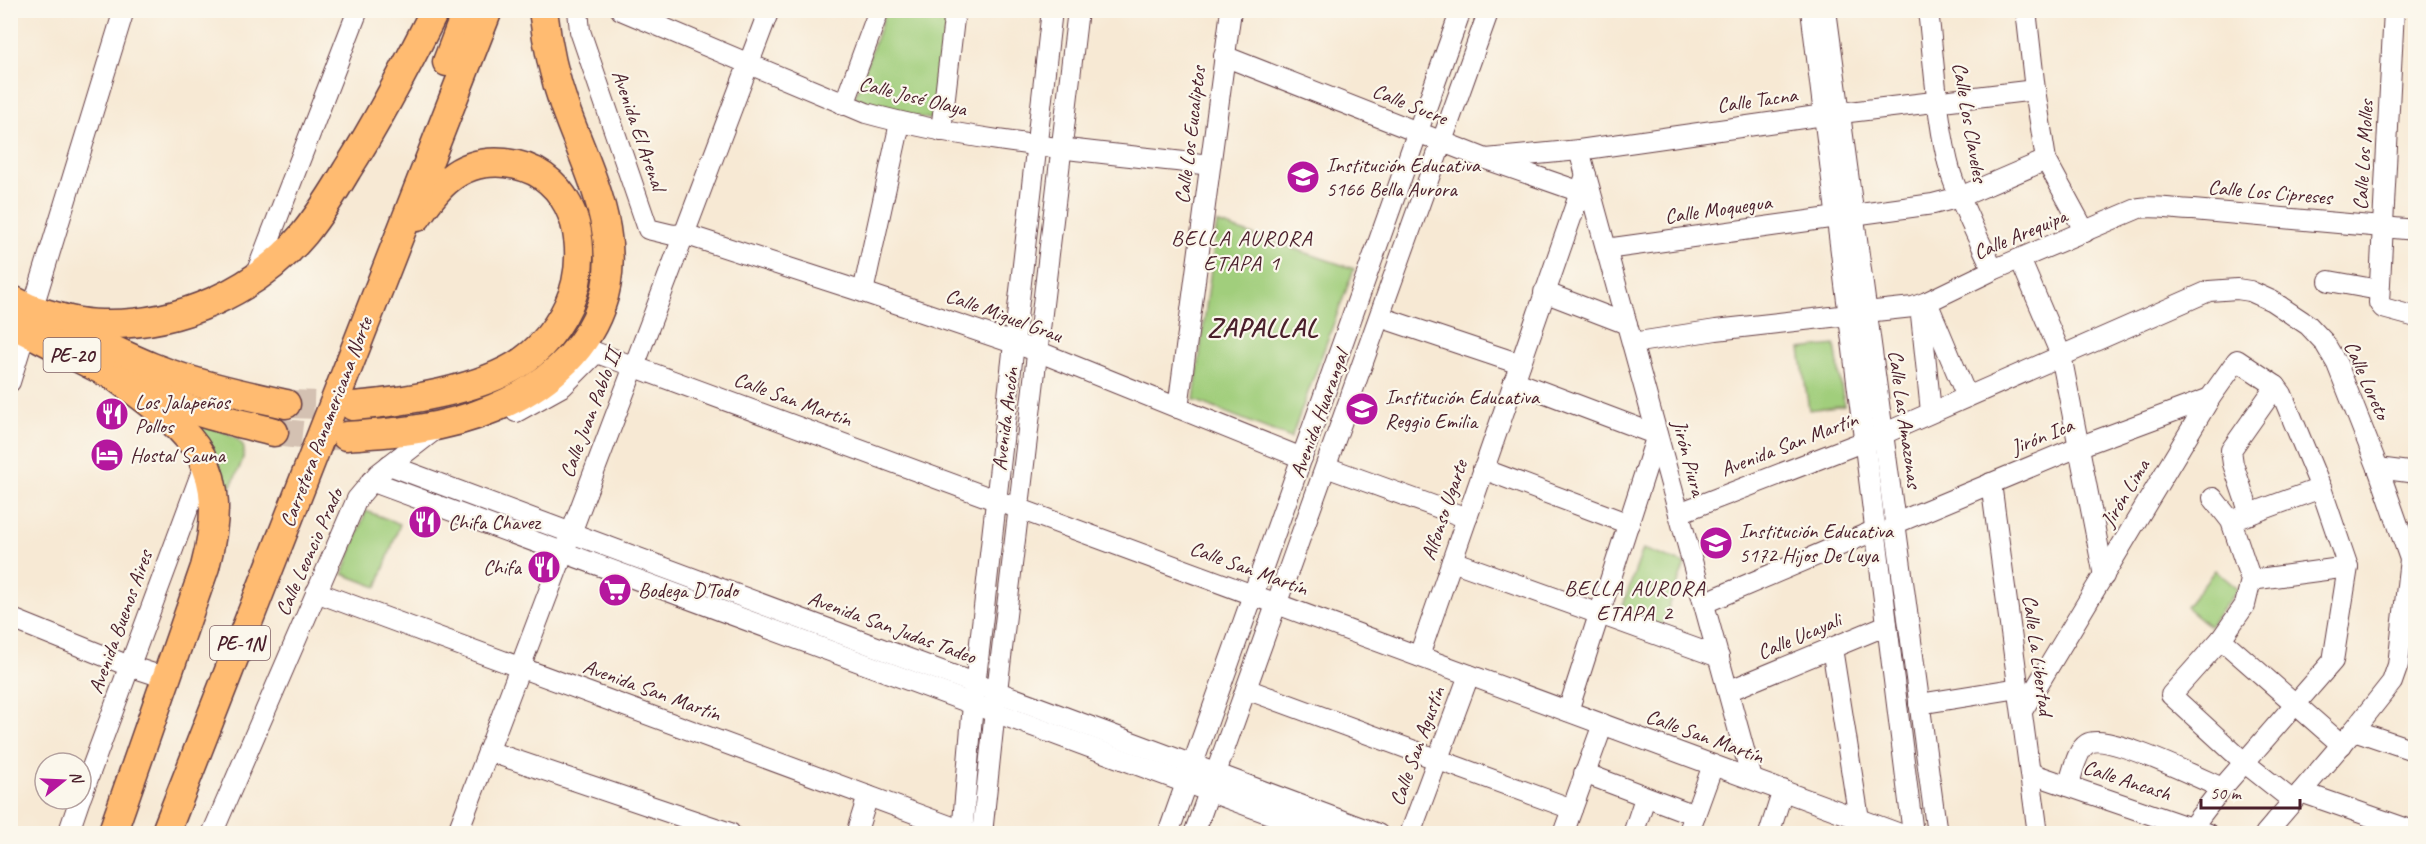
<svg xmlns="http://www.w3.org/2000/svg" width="2426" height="844" viewBox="0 0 2426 844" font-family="Caveat,sans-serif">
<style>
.green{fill:#a1ce7c;stroke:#767654;stroke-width:1.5}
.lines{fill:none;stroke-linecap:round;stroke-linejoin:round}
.highway-tunnel{stroke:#d4c1b2;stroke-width:28;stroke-dasharray:28 14;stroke-linecap:butt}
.minor-casing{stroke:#643d44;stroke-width:22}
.highway-casing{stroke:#643d44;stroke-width:31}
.minor{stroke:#fff;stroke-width:20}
.highway{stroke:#ffbb71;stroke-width:28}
.labels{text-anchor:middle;stroke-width:4.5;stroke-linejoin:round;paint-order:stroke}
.shield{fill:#fbf7ec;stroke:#7f6065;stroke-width:1.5}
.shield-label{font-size:20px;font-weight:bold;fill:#4a1f2b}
.street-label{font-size:21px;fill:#4a1f2b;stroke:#fbf7ec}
.poi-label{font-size:21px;fill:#4a1f2b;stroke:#fbf7ec;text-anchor:start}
.neighbourhood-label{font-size:22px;letter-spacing:1.5px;fill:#4a1f2b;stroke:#fbf7ec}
.district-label{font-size:27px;font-weight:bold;letter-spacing:1.5px;fill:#4a1f2b;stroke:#fbf7ec}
</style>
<rect width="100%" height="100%" fill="#fbf7ec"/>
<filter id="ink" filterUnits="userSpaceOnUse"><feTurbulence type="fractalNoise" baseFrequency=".0167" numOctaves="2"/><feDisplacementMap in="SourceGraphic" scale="12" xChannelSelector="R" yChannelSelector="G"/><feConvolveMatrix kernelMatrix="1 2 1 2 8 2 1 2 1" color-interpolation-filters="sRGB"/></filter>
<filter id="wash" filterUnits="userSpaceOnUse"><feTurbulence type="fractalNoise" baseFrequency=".008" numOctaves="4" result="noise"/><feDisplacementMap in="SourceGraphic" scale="24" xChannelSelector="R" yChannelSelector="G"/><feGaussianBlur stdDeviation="1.35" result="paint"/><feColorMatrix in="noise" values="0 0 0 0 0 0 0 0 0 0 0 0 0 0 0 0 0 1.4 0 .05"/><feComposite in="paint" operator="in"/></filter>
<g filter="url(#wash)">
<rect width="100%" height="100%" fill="#f7e9d4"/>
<!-- green -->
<g class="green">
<path d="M886 11H949L935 120 888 111 855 97Z"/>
<path d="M1217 223 1354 269 1291 438 1194 400Z"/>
<path d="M1835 345 1844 405 1809 410 1800 349Z"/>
<path d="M185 419C200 424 243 433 244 450 244 463 234 478 229 490L224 489Z"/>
<path d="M366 511 400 524 377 587 343 574Z"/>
<path d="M1643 549 1685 564 1661 628 1620 613Z"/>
<path d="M2215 570 2238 589 2209 626 2186 607Z"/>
</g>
</g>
<g filter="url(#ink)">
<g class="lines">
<!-- highway-tunnel -->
<g class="highway-tunnel">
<path d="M286 404 353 406"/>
<path d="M274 432 311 436H344"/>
</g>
<!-- minor casing -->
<g class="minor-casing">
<g id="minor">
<path d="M578 10 580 31 648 229 673 235 684 234 863 292 1037 351 1302 458"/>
<path d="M621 10 866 113C978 144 1096 151 1210 165"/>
<path d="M1811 10 1913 834"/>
<path d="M1826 10 1937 834"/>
<path d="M1928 10C1934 61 1937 126 1951 174 1962 207 1979 239 1993 270"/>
<path d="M2026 10 2035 90 2046 160 2085 232"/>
<path d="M2394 10 2379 303 2383 308 2416 317"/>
<path d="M1224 56 1486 159 1581 192"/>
<path d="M844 105 879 10"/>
<path d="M941 131 955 10"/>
<path d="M1579 150 1752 779"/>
<path d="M1486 159 1579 150 1824 115 2035 90"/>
<path d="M1853 215 1933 204 1960 197 2046 160"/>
<path d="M1606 249 1837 217"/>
<path d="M2020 259 2061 355 2104 576"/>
<path d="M255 276 358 10"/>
<path d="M2329 281 2379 290"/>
<path d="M863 292 900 123"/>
<path d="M1544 292 1627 324"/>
<path d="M1927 302 1967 397"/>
<path d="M1920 305 1931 412"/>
<path d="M1866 312 1913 307 1927 302 1993 270 2139 208C2157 205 2175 210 2193 210L2416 230"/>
<path d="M1380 317 1520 364"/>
<path d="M1632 343 1716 330 1849 315"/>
<path d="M581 347 1900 834"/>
<path d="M1514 381 1657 435 1568 711"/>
<path d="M10 382 124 10"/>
<path d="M1178 408 1231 10"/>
<path d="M516 412 563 386 596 353"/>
<path d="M389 465 1378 834"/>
<path d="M1326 467 1467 518"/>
<path d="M2378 468 2416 473"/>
<path d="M1483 469 1629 524"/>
<path d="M371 481 1324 834"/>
<path d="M1991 483 2038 834"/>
<path d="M2213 498 2231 521 2251 580 2245 605 2221 639 2171 695 2245 763 2293 801"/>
<path d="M1679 513 1883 434 2209 291 2237 289 2250 291 2272 301 2308 325 2324 342 2337 364 2378 468 2410 559 2398 665 2392 682 2354 730 2265 834"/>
<path d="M2250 514 2233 464 2231 450 2276 386"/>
<path d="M2239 518 2321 488"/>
<path d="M1894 524 2078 447 2210 398"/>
<path d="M1452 561 1719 657"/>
<path d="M2251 580 2348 567"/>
<path d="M316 592 971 834"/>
<path d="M1704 603 1876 530"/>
<path d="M10 618 129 666 166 678"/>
<path d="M2221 639 2342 745"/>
<path d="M1832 648 1859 819"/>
<path d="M1419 656 1586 175"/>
<path d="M1246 689 1572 809"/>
<path d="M1728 691 1887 625"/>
<path d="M1919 704 2019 688"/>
<path d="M2022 711 2210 398 2237 360 2276 386 2282 394 2321 488 2348 567 2333 661 2222 788 2192 827"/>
<path d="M2354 730 2416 751"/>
<path d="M488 751 730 833"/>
<path d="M1584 773 1695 815"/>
<path d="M2030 773 2208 834"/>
<path d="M2068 786C2073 773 2076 751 2087 744 2106 732 2199 778 2222 788"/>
<path d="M2301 792 2416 832"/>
<path d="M81 797 205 463"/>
<path d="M68 834 80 799"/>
<path d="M212 834 357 499 378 474 436 429"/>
<path d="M457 834 769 10"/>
<path d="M856 834 868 796"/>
<path d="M962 834 973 704 1052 10"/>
<path d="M982 834 997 691 1078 10"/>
<path d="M1168 834 1461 10"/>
<path d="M1194 834 1489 10"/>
<path d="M1410 834 1469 675"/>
<path d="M1563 834 1603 724"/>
<path d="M1633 834 1645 798"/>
<path d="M1688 834 1713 765"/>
<path d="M1769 834 1783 790"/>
</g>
</g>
<!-- highway casing -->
<g class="highway-casing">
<g id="highway">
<path d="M447 62 467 10"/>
<path d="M10 299C58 322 103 347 152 367 195 384 241 394 286 404"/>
<path d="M31 309C54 316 78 324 102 324 178 326 255 292 304 234 320 214 334 192 347 170 380 118 407 66 435 10"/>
<path d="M10 323C63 349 114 379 168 401 202 415 239 423 274 432"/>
<path d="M353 406C403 402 482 390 523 361 548 343 569 313 576 283 588 229 566 169 505 163 484 161 465 166 449 179 436 189 427 203 417 217"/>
<path d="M346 436C370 434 394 433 418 429 522 414 627 348 606 229 599 187 579 147 565 108 554 77 547 44 543 10"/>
<path d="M112 834 205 567C232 464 197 437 118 379"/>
<path d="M165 834 488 10"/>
</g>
</g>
<!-- minor -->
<use href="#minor" class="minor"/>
<!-- highway -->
<use href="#highway" class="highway"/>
</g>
</g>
<!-- icons -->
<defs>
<g id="school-disc" transform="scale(1.725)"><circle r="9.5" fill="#b5179e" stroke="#fbf7ec"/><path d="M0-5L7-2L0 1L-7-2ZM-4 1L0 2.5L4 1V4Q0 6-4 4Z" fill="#fff"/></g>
<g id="restaurant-disc" transform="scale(1.725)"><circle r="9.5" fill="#b5179e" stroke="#fbf7ec"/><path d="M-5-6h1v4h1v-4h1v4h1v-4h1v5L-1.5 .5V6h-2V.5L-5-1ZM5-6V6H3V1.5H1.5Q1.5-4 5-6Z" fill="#fff"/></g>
<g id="hotel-disc" transform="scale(1.725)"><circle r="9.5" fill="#b5179e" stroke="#fbf7ec"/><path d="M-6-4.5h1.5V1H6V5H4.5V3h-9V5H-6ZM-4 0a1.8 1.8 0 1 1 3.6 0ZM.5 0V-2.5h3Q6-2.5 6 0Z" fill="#fff"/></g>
<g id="supermarket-disc" transform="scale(1.725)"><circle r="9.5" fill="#b5179e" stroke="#fbf7ec"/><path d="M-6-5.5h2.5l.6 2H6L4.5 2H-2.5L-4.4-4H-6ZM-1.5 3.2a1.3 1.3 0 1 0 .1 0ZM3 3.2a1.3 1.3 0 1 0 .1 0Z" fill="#fff"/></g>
</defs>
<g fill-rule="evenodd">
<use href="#school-disc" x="1303" y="177"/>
<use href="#school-disc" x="1362" y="409"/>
<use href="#restaurant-disc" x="112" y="414"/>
<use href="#hotel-disc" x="107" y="455"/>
<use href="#restaurant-disc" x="425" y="522"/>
<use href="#school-disc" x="1716" y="543"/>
<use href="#restaurant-disc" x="544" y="567"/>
<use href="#supermarket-disc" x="615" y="590"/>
</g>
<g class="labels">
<!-- shield labels -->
<g class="shield">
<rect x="43.5" y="338" width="57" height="34" rx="4.5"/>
<rect x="210" y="626" width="60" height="34" rx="4.5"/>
</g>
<g class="shield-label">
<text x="72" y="362">PE-20</text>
<text x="240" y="650">PE-1N</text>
</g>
<!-- street labels -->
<g class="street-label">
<text transform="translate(913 96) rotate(14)" y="7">Calle José Olaya</text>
<text transform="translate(1757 100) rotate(-8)" y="7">Calle Tacna</text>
<text transform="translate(1410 104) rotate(22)" y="7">Calle Sucre</text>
<text transform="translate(1970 122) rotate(80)" y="7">Calle Los Claveles</text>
<text transform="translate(639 130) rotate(71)" y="7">Avenida El Arenal</text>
<text transform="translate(1190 135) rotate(-83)" y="7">Calle Los Eucaliptos</text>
<text transform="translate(2363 155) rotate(-87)" y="7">Calle Los Molles</text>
<text transform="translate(2270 192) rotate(5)" y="7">Calle Los Cipreses</text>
<text transform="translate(1718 209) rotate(-8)" y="7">Calle Moquegua</text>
<text transform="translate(2020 234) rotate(-23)" y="7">Calle Arequipa</text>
<text transform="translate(1004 315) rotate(20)" y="7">Calle Miguel Grau</text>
<text transform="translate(2367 380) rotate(66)" y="7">Calle Loreto</text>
<text transform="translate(793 399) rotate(20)" y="7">Calle San Martín</text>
<text transform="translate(590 413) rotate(-69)" y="7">Calle Juan Pablo II</text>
<text transform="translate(1319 414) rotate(-70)" y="7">Avenida Huarangal</text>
<text transform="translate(1005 419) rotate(-83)" y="7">Avenida Ancón</text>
<text transform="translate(1905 419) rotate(82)" y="7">Calle Las Amazonas</text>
<text transform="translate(326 422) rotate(-69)" y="7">Carretera Panamericana Norte</text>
<text transform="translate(2042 436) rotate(-22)" y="7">Jirón Ica</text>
<text transform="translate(1789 444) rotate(-21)" y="7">Avenida San Martín</text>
<text transform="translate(1689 458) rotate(75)" y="7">Jirón Piura</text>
<text transform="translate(2125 493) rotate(-59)" y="7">Jirón Lima</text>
<text transform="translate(1444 510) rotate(-71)" y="7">Alfonso Ugarte</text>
<text transform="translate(309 552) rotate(-66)" y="7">Calle Leoncio Prado</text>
<text transform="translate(1249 568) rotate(20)" y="7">Calle San Martín</text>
<text transform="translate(120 622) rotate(-70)" y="7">Avenida Buenos Aires</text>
<text transform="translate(892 627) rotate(20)" y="7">Avenida San Judas Tadeo</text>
<text transform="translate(1799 636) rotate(-23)" y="7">Calle Ucayali</text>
<text transform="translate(2038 655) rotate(82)" y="7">Calle La Libertad</text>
<text transform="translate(652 690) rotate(20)" y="7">Avenida San Martín</text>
<text transform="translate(1705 736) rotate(20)" y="7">Calle San Martín</text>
<text transform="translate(1417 746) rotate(-70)" y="7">Calle San Agustín</text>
<text transform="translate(2127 780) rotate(18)" y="7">Calle Ancash</text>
</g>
<!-- poi labels -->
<g class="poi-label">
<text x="1326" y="172">Institución Educativa<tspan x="1326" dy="24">5166 Bella Aurora</tspan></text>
<text x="1385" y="404">Institución Educativa<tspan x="1385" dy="24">Reggio Emilia</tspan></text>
<text x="135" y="409">Los Jalapeños<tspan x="135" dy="24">Pollos</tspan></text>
<text x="130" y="462">Hostal Sauna</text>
<text x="448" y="529">Chifa Chavez</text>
<text x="1739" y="538">Institución Educativa<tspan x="1739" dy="24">5172 Hijos De Luya</tspan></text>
<text x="521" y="574" text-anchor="end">Chifa</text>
<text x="638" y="597">Bodega D'Todo</text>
</g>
<!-- neighbourhood labels -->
<g class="neighbourhood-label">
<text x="1242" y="245">BELLA AURORA<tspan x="1242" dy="25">ETAPA 1</tspan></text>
<text x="1635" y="595">BELLA AURORA<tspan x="1635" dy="25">ETAPA 2</tspan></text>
</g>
<!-- district labels -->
<g class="district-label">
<text x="1263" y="336">ZAPALLAL</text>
</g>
</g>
<!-- margin -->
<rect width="2426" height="844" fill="none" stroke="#fbf7ec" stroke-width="36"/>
<!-- north arrow -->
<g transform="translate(63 781) rotate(72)"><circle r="28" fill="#fbf7ec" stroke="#b4a19f" stroke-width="1.5"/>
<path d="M0-4.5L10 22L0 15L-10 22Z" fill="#b5179e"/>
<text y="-9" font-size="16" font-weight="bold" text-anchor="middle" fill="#4a1f2b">N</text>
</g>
<!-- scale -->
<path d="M2201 799v9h99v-9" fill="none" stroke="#4a1f2b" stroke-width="3"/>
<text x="2210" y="799" font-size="18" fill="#4a1f2b" stroke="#fbf7ec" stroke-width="4.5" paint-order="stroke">50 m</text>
</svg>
